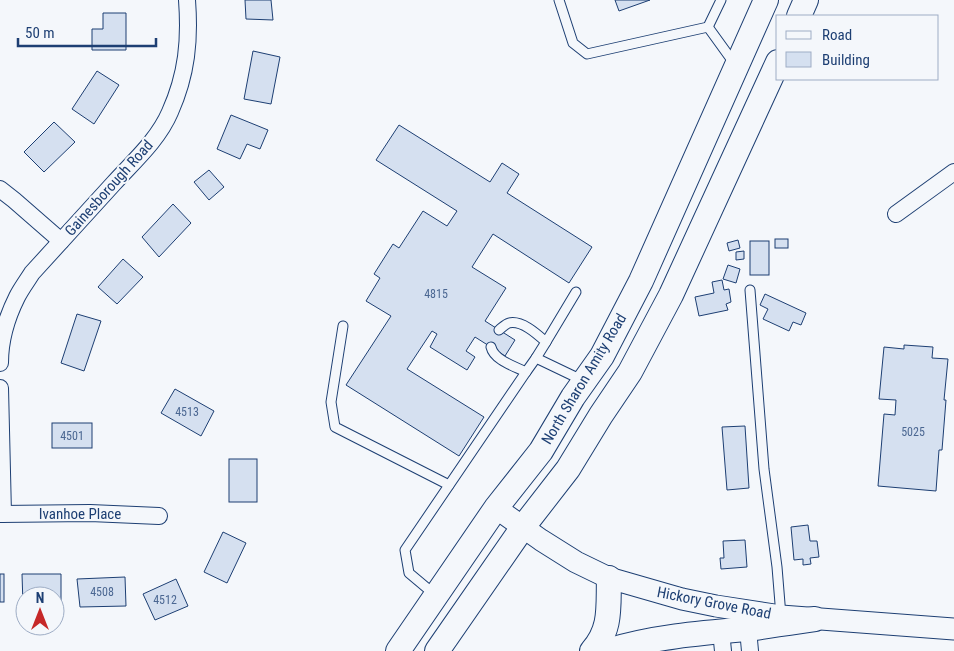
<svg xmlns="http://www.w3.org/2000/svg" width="954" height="651" viewBox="0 0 954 651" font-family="'Roboto Condensed',sans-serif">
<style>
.building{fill:#d5e0f0;stroke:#1d3f73}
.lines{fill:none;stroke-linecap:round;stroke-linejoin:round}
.service-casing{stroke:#1d3f73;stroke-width:11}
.minor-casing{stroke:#1d3f73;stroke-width:18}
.tertiary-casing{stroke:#1d3f73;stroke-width:23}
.secondary-casing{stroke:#1d3f73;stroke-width:26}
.service{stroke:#f4f7fb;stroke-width:9}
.minor{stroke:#f4f7fb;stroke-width:16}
.tertiary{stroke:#f4f7fb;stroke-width:21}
.secondary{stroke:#f4f7fb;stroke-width:24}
.labels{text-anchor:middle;stroke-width:4;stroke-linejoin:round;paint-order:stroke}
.number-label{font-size:12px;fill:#4b6792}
.street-label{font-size:15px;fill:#1d3f73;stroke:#f4f7fb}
</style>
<rect width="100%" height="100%" fill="#f4f7fb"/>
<!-- building -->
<g class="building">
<path d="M245 0H271L273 20 246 19Z"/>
<path d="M615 0H650L619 11Z"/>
<path d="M103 13H126V50H92V29H103Z"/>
<path d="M253 51 280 57 271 104 244 99Z"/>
<path d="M97 71 119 85 94 124 72 109Z"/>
<path d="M231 115 268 130 260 149 247 144 240 159 217 149Z"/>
<path d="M54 122 75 142 44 172 24 152Z"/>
<path d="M399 125 490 182 502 163 519 174 507 193 592 247 569 283 493 234 472 267 506 288 485 321 515 340 505 356 475 337 466 351 475 357 467 370 430 347 437 334 432 331 407 369 484 417 459 456 346 385 391 316 366 301 380 278 374 274 393 244 399 248 423 211 447 226 457 211 376 160Z"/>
<path d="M209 170 224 187 209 200 194 182Z"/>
<path d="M173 204 191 223 159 257 142 237Z"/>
<rect x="775" y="239" width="13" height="9"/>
<path d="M738 240 740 248 729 251 727 243Z"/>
<rect x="750" y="241" width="19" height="34"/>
<path d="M744 251V259L736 260V252Z"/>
<path d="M123 259 143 277 117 304 98 287Z"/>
<path d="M728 265 740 269 736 283 723 279Z"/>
<path d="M722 280 724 290 729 289 731 302 726 304 728 310 699 316 695 297 714 293 712 282Z"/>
<path d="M765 294 806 313 801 325 793 322 789 331 763 319 768 309 760 305Z"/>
<path d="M77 314 101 321 84 371 61 363Z"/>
<path d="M904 345 933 347 932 358 948 359 944 400H946L942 450H939L936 491 878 486 884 414 895 415 896 400 879 399 884 347 904 349Z"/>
<path d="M175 389 214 411 201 436 161 413Z"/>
<rect x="52" y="423" width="40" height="25"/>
<path d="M745 426 749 488 727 490 722 427Z"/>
<rect x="229" y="459" width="28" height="43"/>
<path d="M808 525 810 541H817L819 557 810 558 811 564 803 565V559L794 560 791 527Z"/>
<path d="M223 532 246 543 227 583 204 572Z"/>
<path d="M745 540 747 567 721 569 720 558H724L723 541Z"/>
<rect x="0" y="574" width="4" height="28"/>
<path d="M22 574H61V604H55V596H25V605H23Z"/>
<path d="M125 577 126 606 80 607 77 579Z"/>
<path d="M176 579 188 606 155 620 143 594Z"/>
</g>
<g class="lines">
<!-- service casing -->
<g class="service-casing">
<g id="service">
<path d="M559 0 573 43 587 54 708 27 721 0"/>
<path d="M708 27 734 63"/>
<path d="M750 290 764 469 777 567 781 616"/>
<path d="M343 326 331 402 335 427 449 485"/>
<path d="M499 330C502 328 505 324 509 323 522 320 537 334 546 342L536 358"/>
<path d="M546 342 576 292"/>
<path d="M491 347C494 360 514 366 526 372"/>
<path d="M434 594 409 573 405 550 526 372 536 358 584 381"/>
</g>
</g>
<!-- minor casing -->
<g class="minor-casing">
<g id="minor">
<path d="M0 189 14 200 61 241"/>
<path d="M896 214 954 172"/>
<path d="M0 363C0 341 7 317 17 297 21 289 27 281 32 273 59 243 87 213 114 183 134 161 158 140 170 112 187 74 190 40 187 0"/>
<path d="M0 388 3 514"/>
<path d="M0 514 90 513 159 516"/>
<path d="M747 618 750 651"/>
<path d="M721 631 723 651"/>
</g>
</g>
<!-- tertiary casing -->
<g class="tertiary-casing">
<path id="tertiary" d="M496 508 541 540 576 562 609 578 682 599 716 606 781 616 954 629"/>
</g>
<!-- secondary casing -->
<g class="secondary-casing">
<g id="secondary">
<path d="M799 16 806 0"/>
<path d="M398 651 496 508 541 451 573 397 602 356 641 281 766 0"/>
<path d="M437 651 523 527 568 469 601 415 630 372 671 295 778 62"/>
<path d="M592 651C612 629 608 606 609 578"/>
<path d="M607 651C652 637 700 633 747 629 769 626 792 622 815 619"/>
</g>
</g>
<!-- service -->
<use href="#service" class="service"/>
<!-- minor -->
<use href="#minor" class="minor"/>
<!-- tertiary -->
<use href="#tertiary" class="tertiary"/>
<!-- secondary -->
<use href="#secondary" class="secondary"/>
</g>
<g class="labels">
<!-- number labels -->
<g class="number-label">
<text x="436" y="298">4815</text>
<text x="187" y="416">4513</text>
<text x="913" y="436">5025</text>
<text x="72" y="440">4501</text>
<text x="102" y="596">4508</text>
<text x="165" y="604">4512</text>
</g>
<!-- street labels -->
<g class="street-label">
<text transform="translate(109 188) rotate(-48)" y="5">Gainesborough Road</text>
<text transform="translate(584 379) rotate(-59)" y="5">North Sharon Amity Road</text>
<text x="80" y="519">Ivanhoe Place</text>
<text transform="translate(714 603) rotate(11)" y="5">Hickory Grove Road</text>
</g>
</g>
<!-- legend -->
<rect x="776" y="15" width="162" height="65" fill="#f4f7fb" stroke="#9eadc5"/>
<rect x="786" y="31" width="25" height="8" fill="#f4f7fb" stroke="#9eadc5"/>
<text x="822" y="40" font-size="15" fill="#1d3f73">Road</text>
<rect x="786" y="52" width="25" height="15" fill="#d5e0f0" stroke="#9eadc5"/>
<text x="822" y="65" font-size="15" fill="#1d3f73">Building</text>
<!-- north arrow -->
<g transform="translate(40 611)"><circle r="24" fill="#f4f7fb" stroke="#9eadc5"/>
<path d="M0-4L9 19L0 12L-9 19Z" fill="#c62828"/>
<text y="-8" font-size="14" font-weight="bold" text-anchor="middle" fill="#1d3f73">N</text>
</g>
<!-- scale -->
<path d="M18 38v8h138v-8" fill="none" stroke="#1d3f73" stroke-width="2.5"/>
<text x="25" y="38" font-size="15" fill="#1d3f73" stroke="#f4f7fb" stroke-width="4" paint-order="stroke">50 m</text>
</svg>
